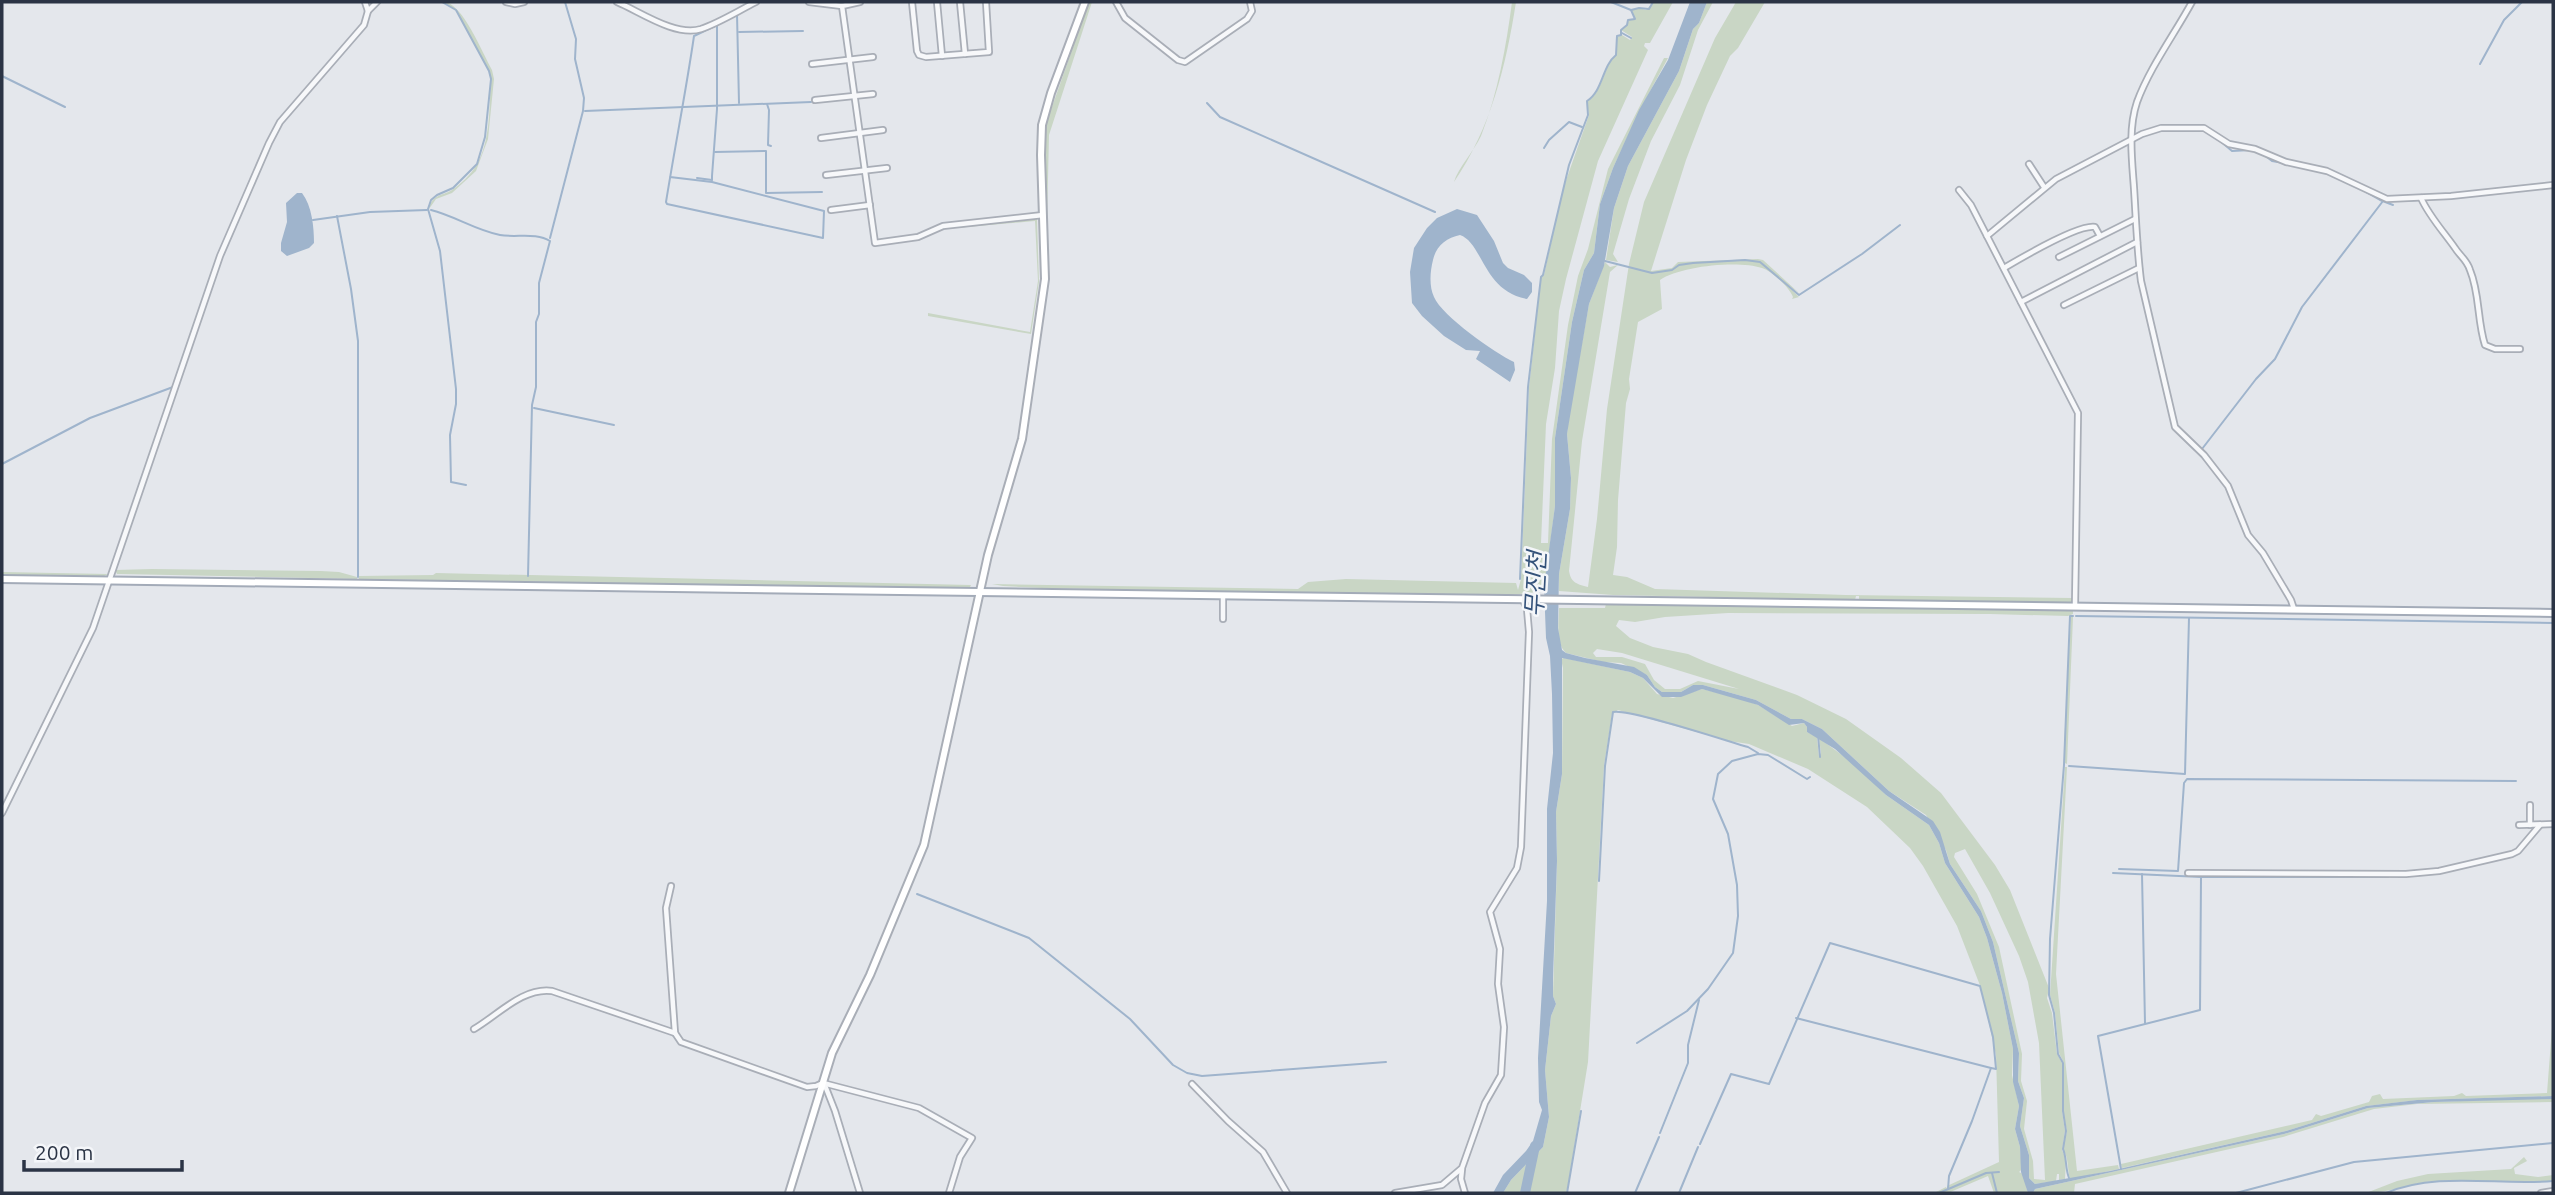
<svg xmlns="http://www.w3.org/2000/svg" width="2555" height="1195" viewBox="0 0 2555 1195" font-family="Ubuntu,'Noto Sans KR',sans-serif">
<style>
.green{fill:#c9d6c5;fill-rule:evenodd}
.water{fill:#9fb4cc}
.lines{fill:none;stroke-linecap:round;stroke-linejoin:round}
.stream{stroke:#9fb4cc;stroke-width:2}
.river{stroke:#9fb4cc;stroke-width:10}
.minor-casing{stroke:#a9aeb7;stroke-width:8}
.secondary-casing{stroke:#a9aeb7;stroke-width:10}
.primary-casing{stroke:#a3abb8;stroke-width:10}
.minor{stroke:#f7f8fa;stroke-width:4.5}
.secondary{stroke:#fff;stroke-width:6}
.primary{stroke:#fff;stroke-width:6}
.labels{text-anchor:middle;stroke-width:5;stroke-linejoin:round;paint-order:stroke}
.water-label{font-size:24px;font-style:italic;fill:#34527a;stroke:#f4f6f9}
</style>
<rect width="100%" height="100%" fill="#e4e7ec"/>
<!-- green -->
<g class="green">
<path d="M444 2C462 2 483 54 492 70L494 79 488 139 476 171 452 193 436 199 429 209C432 194 442 196 452 190 460 185 471 174 476 166 491 141 489 107 491 79L489 71 456 10Z"/>
<path d="M1089 2H1092L1049 135 1047 223 1044 147 1047 121Z"/>
<path d="M1512 2H1516C1506 66 1491 128 1454 182 1458 168 1474 151 1481 136 1498 93 1506 47 1512 2Z"/>
<path d="M1654 2H1673L1650 43H1645L1644 46 1648 50 1598 161 1566 279 1559 311 1555 368 1546 424 1541 543H1548L1552 439 1568 325 1578 276 1588 249 1608 169 1664 58H1668L1640 110 1613 168 1600 204 1594 253 1584 270 1572 322 1555 438V506L1544 591 1503 596 1041 588 1003 586 992 584 1298 589 1308 582 1346 579 1516 583 1518 590 1521 579 1529 387 1541 278 1544 275 1563 189 1589 115 1587 102C1603 92 1603 67 1616 55L1617 37 1622 35 1630 40 1632 37 1621 30 1627 25 1629 20H1635L1632 10 1639 8 1646 10Z"/>
<path d="M1707 2H1713L1698 30 1680 85 1651 141 1629 199 1613 254 1618 262 1606 260 1614 208 1628 166 1679 71 1693 29 1699 23Z"/>
<path d="M1736 2H1765L1738 48 1730 56 1707 105 1686 160 1651 271 1672 268 1678 262 1758 259 1763 260 1799 293 1784 282 1799 297 1792 299 1793 297C1789 287 1772 271 1762 268 1738 260 1680 266 1660 280L1662 309 1638 322 1629 379 1630 389 1626 403 1618 500 1617 547 1613 575 1627 577 1655 589 1846 595 2072 598V603L1859 600V596H1856L1855 600 1613 595 1559 591V574L1570 509 1571 478 1567 434 1569 415 1589 304 1605 262 1610 267 1618 265 1610 272 1582 441 1569 571C1571 583 1577 584 1588 587L1597 519 1607 409 1629 264 1644 202 1715 38Z"/>
<path d="M1037 219 1039 282 1031 334 928 316V313L1030 332 1038 281 1035 221 944 229Z"/>
<path d="M152 569 321 571 339 572 357 577V579L121 574H117L115 570Z"/>
<path d="M2 572 108 574 104 576 2 575Z"/>
<path d="M436 573 971 585 970 587 965 588 359 579V576L433 575Z"/>
<path d="M1606 604 2073 610V614L2068 616 1990 614 1728 613 1665 617 1635 622 1619 620 1616 626 1630 638 1653 647 1688 654 1706 662 1797 695 1846 719 1901 758 1941 793 1995 865 2010 890 2049 988 2047 998 2052 1013 2057 1054 2062 1063V1111L2065 1131 2062 1150 2066 1159 2065 1179 2059 1180V1174H2057L2056 1181 2035 1184 2029 1178V1155L2020 1126 2024 1098 2018 1081 2019 1053 1993 942 1981 911 1950 864 1946 850 1926 815 1889 791 1822 729 1802 719H1791L1756 700 1703 685H1693L1681 692H1662L1655 687 1647 675 1621 663 1603 662 1566 653C1555 643 1559 622 1559 608H1605ZM1597 649 1622 653 1739 689 1698 681 1680 689H1665L1654 680 1645 664 1622 657H1596L1593 653ZM1965 849 1990 893 2019 956 2028 982 2039 1043 2045 1180 2034 1179 2033 1161 2024 1129 2027 1101 2021 1081 2022 1054 1999 947 1977 894 1954 857 1955 853Z"/>
<path d="M2071 617H2073L2067 764 2065 763 2064 746Z"/>
<path d="M1564 658 1630 672 1643 678 1657 694 1673 698 1702 689 1739 698 1758 705 1792 726 1804 723 1807 727V732L1817 737 1819 757 1821 753 1819 738 1854 764 1886 795 1929 825 1939 843 1945 863 1979 917 1987 938 2002 993 2013 1049 2012 1075 2019 1106 2015 1129 2020 1147 2022 1169 2019 1172 2023 1174 2028 1193H1994L1988 1176 1948 1193H1934L1946 1187 1948 1190 1947 1186 1999 1162 1996 1055 1981 988 1957 926 1923 866 1910 848 1867 807 1808 769 1749 744 1729 741 1618 710 1612 714 1604 766 1588 1062 1568 1185 1566 1193H1503L1511 1180 1543 1147 1549 1117 1545 1070 1551 1016 1556 1004 1553 996 1557 861 1556 812 1562 774 1563 668 1561 659Z"/>
<path d="M2065 767H2067L2056 974 2077 1171 2118 1165 2119 1169 2070 1179C2067 1168 2069 1158 2063 1149L2067 1131 2063 1111 2064 1063 2059 1053 2055 1013 2050 995Z"/>
<path d="M2553 1015V1096L2418 1100 2366 1106 2286 1131 2122 1168 2121 1164 2312 1120 2316 1114 2321 1116 2369 1102 2372 1096 2380 1094 2383 1099 2454 1096 2462 1093 2466 1096 2547 1093Z"/>
<path d="M2539 1098 2553 1099V1102L2417 1104 2374 1109 2283 1137 2075 1184 2074 1193H2033L2035 1189 2284 1134 2368 1108 2434 1102Z"/>
<path d="M2524 1157 2527 1161 2514 1168 2515 1174 2538 1177 2553 1175V1181C2514 1184 2476 1179 2437 1181 2412 1182 2391 1193 2366 1193L2397 1181 2428 1174 2511 1169Z"/>
</g>
<!-- water -->
<g class="water">
<path d="M1690 2H1707L1699 23 1693 29 1679 71 1628 166 1614 208 1604 266 1589 304 1567 434 1571 478 1570 509 1559 574 1558 628 1562 650 1566 653 1585 658 1634 667 1647 675 1655 687 1662 692H1681L1693 685H1703L1756 700 1791 719H1802L1822 729 1889 791 1933 821 1940 832 1950 864 1981 911 1993 942 2019 1053 2018 1081 2024 1098 2020 1126 2029 1155V1178L2035 1184 2110 1171 2286 1131 2366 1106 2417 1100 2553 1096V1099L2434 1102 2368 1108 2284 1134 2035 1189 2033 1193H2028L2021 1172 2020 1147 2015 1129 2019 1106 2013 1082V1049L2002 993 1987 938 1979 917 1945 863 1939 843 1929 825 1886 795 1835 749 1807 732V727L1804 723 1789 725 1758 705 1702 689 1681 697H1662L1643 678 1630 672 1562 658V774L1556 812 1557 861 1553 978V996L1556 1004 1551 1016 1545 1070 1549 1117 1543 1147 1511 1180 1503 1193H1493L1503 1175 1526 1151 1533 1141 1542 1110 1539 1102 1538 1058 1547 901V809L1553 753 1552 694 1550 656 1546 638 1544 586 1555 506V438L1572 322 1584 270 1594 253 1600 204 1613 168 1639 110 1668 60Z"/>
<path d="M297 193H302C312 206 314 227 314 243L309 248 287 256 281 251V243L287 222 286 203Z"/>
<path d="M1457 209 1477 215 1494 241 1503 263 1508 268 1524 275 1532 283V292L1527 299C1483 291 1483 243 1460 235 1446 238 1436 246 1433 260 1430 272 1429 286 1434 297 1442 316 1495 353 1514 362L1515 370 1510 382 1476 359 1480 351 1466 350 1444 336 1422 316 1412 303 1410 272 1414 248 1427 228 1437 218Z"/>
</g>
<g class="lines">
<!-- stream -->
<g class="stream">
<path d="M442 2 456 10 489 71 491 79 485 137 477 164 453 188 437 195 431 200 428 209 440 251 456 389V404L450 435 451 482 466 485"/>
<path d="M1631 10 1639 8 1649 9 1653 2"/>
<path d="M737 14 739 103"/>
<path d="M739 32 803 31"/>
<path d="M1622 33 1631 38"/>
<path d="M2480 64 2504 20 2522 2"/>
<path d="M2 76 65 107"/>
<path d="M1207 103 1220 117 1435 212"/>
<path d="M767 104 769 110 768 145 771 146"/>
<path d="M585 111 811 102"/>
<path d="M2219 140 2232 151 2251 150"/>
<path d="M1544 148 1549 140 1569 122 1582 127"/>
<path d="M715 152 766 151V193L822 192"/>
<path d="M2263 154 2272 161 2289 164"/>
<path d="M670 177 712 182 824 211 823 238 667 204 666 202C675 146 686 91 694 36L717 25"/>
<path d="M697 178 712 180V176L717 109V26"/>
<path d="M2366 192 2380 200 2393 205"/>
<path d="M2467 196 2553 187"/>
<path d="M2400 201 2420 200"/>
<path d="M431 210C455 216 475 230 500 235 516 238 536 232 550 241L539 283V314L536 322V387L532 405 528 576"/>
<path d="M337 216 351 289 358 341V577"/>
<path d="M313 220 370 212 427 210"/>
<path d="M550 238 583 111 584 98 575 59 576 39 565 2"/>
<path d="M1605 261 1652 273 1672 270 1679 265 1693 263 1745 260 1760 262 1799 295 1862 254 1900 225"/>
<path d="M534 408 614 425"/>
<path d="M2202 449 2256 379 2275 359 2302 307 2383 201"/>
<path d="M2 464 90 418 173 387"/>
<path d="M1520 579 1528 387 1541 277 1543 275 1569 165 1588 115 1587 101C1603 91 1602 66 1616 55L1617 36 1621 35V30L1627 25 1628 20 1635 19 1631 10 1611 2"/>
<path d="M2076 616 2553 623"/>
<path d="M1818 735 1820 757"/>
<path d="M2069 766 2185 774 2189 618"/>
<path d="M2119 869 2178 871 2184 783 2187 779 2516 781"/>
<path d="M2113 873 2201 877H2388"/>
<path d="M2142 874 2145 1023"/>
<path d="M1599 881 1605 766 1613 712C1628 708 1727 741 1748 747L1758 753"/>
<path d="M917 894 1029 938 1130 1019 1173 1065 1187 1073 1202 1076 1386 1062"/>
<path d="M1796 1018 1991 1068 1972 1121 1949 1176 1948 1189"/>
<path d="M1637 1043 1687 1011 1708 989 1733 953 1738 916 1737 885 1728 834 1713 799 1718 774 1732 761 1758 754 1768 755 1807 779 1810 777"/>
<path d="M1660 1133 1688 1063V1045L1699 1000"/>
<path d="M1700 1144 1731 1074 1769 1084 1830 943 1980 986 1993 1037 1996 1069 1991 1068"/>
<path d="M2121 1169 2098 1036 2200 1010 2201 877"/>
<path d="M1992 1173 1997 1193"/>
<path d="M2069 1178C2065 1168 2067 1158 2063 1149L2066 1131 2063 1111V1063L2058 1054 2054 1013 2049 995 2050 939 2064 765 2070 616H2073"/>
<path d="M1567 1193 1581 1111"/>
<path d="M1635 1193 1659 1137"/>
<path d="M1679 1193 1698 1147"/>
<path d="M1939 1193 1986 1173 1999 1172"/>
<path d="M2236 1193 2354 1162 2553 1143"/>
<path d="M2386 1193C2439 1171 2498 1186 2553 1181"/>
</g>
<!-- river -->
<path class="river" d="M1525 1193 1535 1146"/>
<!-- minor casing -->
<g class="minor-casing">
<g id="minor">
<path d="M506 2 515 4 524 2"/>
<path d="M617 2C639 11 675 37 701 29 719 23 738 11 756 2"/>
<path d="M809 2 842 6"/>
<path d="M860 2 842 6 875 243 918 237 943 226 1043 215"/>
<path d="M912 2 917 51 919 55 926 57 989 52 986 2"/>
<path d="M937 2 942 56"/>
<path d="M960 2 965 54"/>
<path d="M1116 2 1125 18 1178 60 1185 62 1247 19 1252 11 1250 2"/>
<path d="M2192 2C2174 35 2150 67 2137 102 2128 129 2132 160 2134 188 2136 219 2137 250 2141 281L2175 427 2204 455 2228 486 2248 535 2263 553 2291 600 2294 609"/>
<path d="M368 11 377 2"/>
<path d="M812 64 873 57"/>
<path d="M815 100 873 94"/>
<path d="M821 138 883 130"/>
<path d="M2029 164 2044 187"/>
<path d="M826 175 887 168"/>
<path d="M1959 190 1971 205 2078 413 2075 606"/>
<path d="M2421 198C2429 216 2443 231 2455 248 2460 256 2467 260 2470 270 2480 294 2477 320 2485 345L2495 349H2520"/>
<path d="M831 210 870 205"/>
<path d="M1987 236 2056 179 2142 134 2161 128H2204L2229 144 2255 149 2286 162 2327 171 2387 199 2451 196 2553 185"/>
<path d="M2059 257 2135 219"/>
<path d="M2004 268C2021 258 2079 224 2095 227L2100 236"/>
<path d="M2021 302 2137 242"/>
<path d="M2064 305 2139 268"/>
<path d="M1223 596V619"/>
<path d="M2530 805V825"/>
<path d="M2 813 93 628 220 256 269 143 280 122 364 25 368 11 365 2"/>
<path d="M2519 825 2553 824"/>
<path d="M2188 873 2406 874 2439 871 2512 854 2518 851 2540 825"/>
<path d="M671 886 666 908 675 1033 681 1042 807 1087 816 1086 823 1083 919 1108 972 1138 960 1157 949 1193"/>
<path d="M474 1029C498 1015 523 987 552 991L675 1033"/>
<path d="M824 1083 835 1111 860 1193"/>
<path d="M1192 1084 1228 1121 1263 1152 1287 1193"/>
<path d="M1462 1169 1461 1179 1465 1193"/>
<path d="M1395 1193 1442 1185 1462 1168 1485 1103 1501 1075 1504 1027 1498 984 1500 949 1490 912 1517 868 1521 847 1529 632 1527 609 1523 600"/>
<path d="M2541 1193 2553 1191"/>
</g>
</g>
<!-- secondary casing -->
<g class="secondary-casing">
<path id="secondary" d="M789 1193 832 1053 870 975 924 845 988 555 1022 439 1045 279 1041 155 1042 125 1051 93 1085 2"/>
</g>
<!-- primary casing -->
<g class="primary-casing">
<path id="primary" d="M2 579 2553 613"/>
</g>
<!-- minor -->
<use href="#minor" class="minor"/>
<!-- secondary -->
<use href="#secondary" class="secondary"/>
<!-- primary -->
<use href="#primary" class="primary"/>
</g>
<g class="labels">
<!-- water labels -->
<g class="water-label">
<text transform="translate(1536 584) rotate(-87)" y="8">무진천</text>
</g>
</g>
<!-- border -->
<rect width="2555" height="1195" fill="none" stroke="#2b3445" stroke-width="7"/>
<!-- scale -->
<path d="M24 1160v10h158v-10" fill="none" stroke="#2b3445" stroke-width="3.5"/>
<text x="35" y="1160" font-size="21" fill="#2b3445" stroke="#f4f6f9" stroke-width="5" paint-order="stroke">200 m</text>
</svg>
